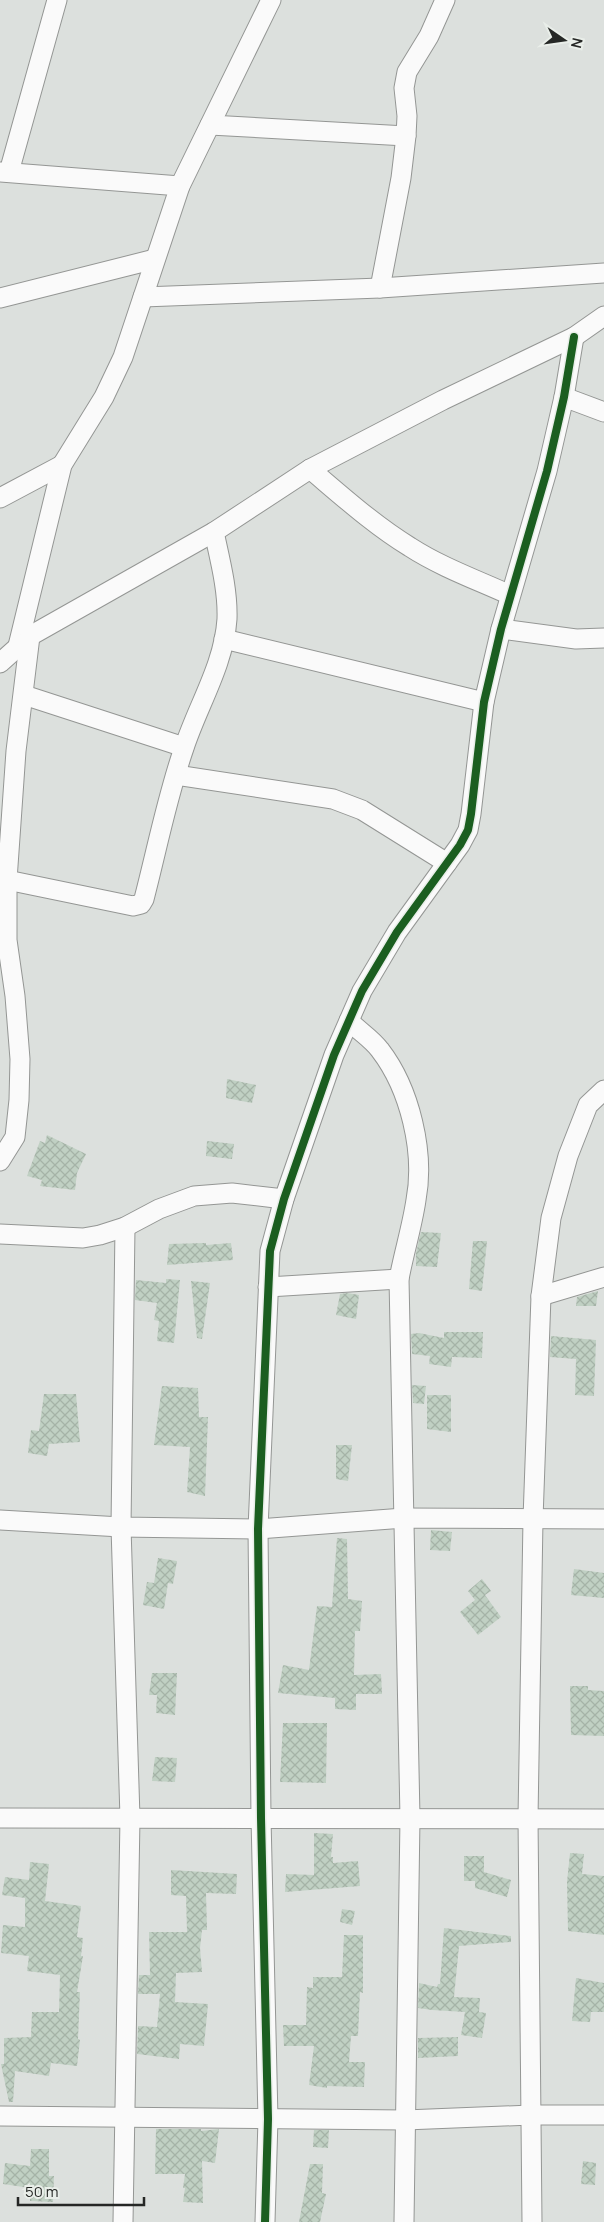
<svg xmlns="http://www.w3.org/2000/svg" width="604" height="2222" viewBox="0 0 604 2222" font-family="Manrope,sans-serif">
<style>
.building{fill:url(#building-cross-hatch)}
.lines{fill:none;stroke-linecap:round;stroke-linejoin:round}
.street-casing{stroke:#949694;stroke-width:21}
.street{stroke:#fafafa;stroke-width:19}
.cycleway-casing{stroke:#e9eee9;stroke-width:11}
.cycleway{stroke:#1b5e20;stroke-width:8}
</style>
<defs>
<pattern id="building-cross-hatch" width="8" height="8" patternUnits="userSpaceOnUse" patternTransform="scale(1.25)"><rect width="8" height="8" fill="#c0d0c3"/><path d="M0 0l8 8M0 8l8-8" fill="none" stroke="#a5b3a7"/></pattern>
</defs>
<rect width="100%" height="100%" fill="#dce0dd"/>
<!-- building -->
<g class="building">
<path d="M227 1079 256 1085 252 1103 226 1098Z"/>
<path d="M47 1135 86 1154 77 1173 75 1190 40 1186 42 1180 27 1176 40 1141 45 1143Z"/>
<path d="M207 1141 234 1144 232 1159 206 1156Z"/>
<path d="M421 1232 441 1233 437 1267 416 1266V1253Z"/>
<path d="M473 1241H487L482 1291 469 1289Z"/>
<path d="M206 1243V1245L231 1243 233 1260 167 1265 169 1244Z"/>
<path d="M166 1279 180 1280 174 1343 157 1341 159 1321 154 1320 157 1303 135 1300 136 1280 166 1283Z"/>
<path d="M191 1281 210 1283 202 1339 197 1338Z"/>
<path d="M598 1291 596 1306H576L577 1297Z"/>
<path d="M347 1293 359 1295 356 1319 336 1315 340 1294Z"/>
<path d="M444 1332H483L482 1358 452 1357 451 1367 429 1364 430 1356 412 1354 411 1334 419 1333 444 1338Z"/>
<path d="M551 1336 596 1340 594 1396 575 1395 576 1359 550 1357Z"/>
<path d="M412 1385 426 1386 424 1404 413 1403Z"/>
<path d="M162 1386 198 1388 199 1417H208L205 1496 187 1492 190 1447 154 1445Z"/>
<path d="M44 1394H76L80 1442 49 1444 47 1456 28 1453 31 1430 39 1431Z"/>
<path d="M427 1395H451V1432L427 1429Z"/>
<path d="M336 1445H352L348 1481 336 1479Z"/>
<path d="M431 1530 452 1532 450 1551 430 1550Z"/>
<path d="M337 1538 347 1539 348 1599 362 1601 360 1631H355L354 1675 381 1674 382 1694H356V1710L335 1709V1698L278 1693 283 1665 309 1670 317 1606 332 1607Z"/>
<path d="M158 1558 177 1561 173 1584 168 1583 164 1609 143 1605 147 1582 154 1583Z"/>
<path d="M574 1569 604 1573V1598L571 1595Z"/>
<path d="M482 1579 491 1591 485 1595 501 1617 478 1635 460 1612 475 1600 468 1591Z"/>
<path d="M152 1673H177L175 1715 156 1713 157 1695H149Z"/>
<path d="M570 1686H588V1690L604 1691V1736L571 1735Z"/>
<path d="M283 1723H327L326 1783 280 1782Z"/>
<path d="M155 1757 177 1758 175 1782 152 1781Z"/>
<path d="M314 1833 333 1834 331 1857H333V1863L358 1861 360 1886 285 1892 286 1874 314 1875Z"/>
<path d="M570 1853 584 1854 582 1874 604 1876V1935L568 1931 567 1882Z"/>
<path d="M464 1856H484V1872L511 1880 507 1897 475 1888V1881H464Z"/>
<path d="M30 1862 49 1864 45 1901 81 1906 77 1937 83 1938 81 1956H83L77 1992H80L78 2039 80 2040 77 2066 51 2063 49 2076 15 2071 13 2102H9L1 2064H4V2038L31 2037 32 2012H59L60 1975 27 1971 29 1956 1 1953 3 1925 25 1927V1898L2 1895 5 1877 29 1880Z"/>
<path d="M171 1870 237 1874 236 1894 206 1893 207 1930H202L200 1948 202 1972 176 1973 175 2002 208 2004 204 2046 180 2044 179 2059 137 2054 138 2026 157 2027 160 1994H138L139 1975H150L149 1932H187L186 1896 171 1895Z"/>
<path d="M342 1909 355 1911 352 1925 340 1922Z"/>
<path d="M444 1928 511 1936V1942L459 1946 454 1997 480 1998 479 2012 486 2013 482 2038 461 2035 465 2012 432 2010 418 2008 419 1983 437 1987 438 1984H440Z"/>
<path d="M344 1935H363V1993L360 1992 358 2036H351L349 2062H365L364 2087 327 2086V2088L309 2085 314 2046H284L283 2025H306L307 1987 313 1988V1977H342Z"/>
<path d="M576 1978 604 1983V2012H591L590 2022 572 2021Z"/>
<path d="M458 2037V2056L418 2058V2038Z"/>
<path d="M156 2129H201V2131L219 2129 215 2163 202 2161 203 2203 183 2202 185 2188H183L185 2174H155Z"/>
<path d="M314 2130H329L328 2148 313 2147Z"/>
<path d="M31 2149H49V2176H54L53 2202 30 2201V2188L3 2184 5 2163 30 2166Z"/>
<path d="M583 2161 596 2163 595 2185 581 2184Z"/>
<path d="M310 2164H323L322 2193 326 2194 320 2222H299Z"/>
</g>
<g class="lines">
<!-- street casing -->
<g class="street-casing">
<g id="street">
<path d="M210 125 406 136"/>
<path d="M0 172 180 186"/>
<path d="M9 172 57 0"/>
<path d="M380 288 401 178 406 136 407 116 404 88 407 72 429 36 445 0"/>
<path d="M143 297 380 288 604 273"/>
<path d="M0 298 155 259"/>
<path d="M564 397 604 412"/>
<path d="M310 469C342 496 374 525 410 547 441 567 477 580 510 595"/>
<path d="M0 498 62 465"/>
<path d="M501 629 576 639 604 638"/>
<path d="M224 639 484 702"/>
<path d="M18 646 62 465 104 397 123 357 180 186 271 0"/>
<path d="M0 663 30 636 214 532 310 469 443 400 574 337 604 316"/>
<path d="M24 695 184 747"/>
<path d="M176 775 333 799 362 810 447 863"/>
<path d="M7 880 133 906 141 904 144 899C157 849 167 797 184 748 198 705 224 665 227 619 228 590 220 560 214 532"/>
<path d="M349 1021C359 1031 372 1039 380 1050 410 1089 425 1152 416 1200 412 1227 404 1252 399 1279L410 1818 404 2222"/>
<path d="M0 1161 15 1137 19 1100 20 1059 15 996 7 940V880L16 751 30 636"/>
<path d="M0 1234 83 1238 100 1235 125 1227 159 1209 194 1196 232 1193 284 1199"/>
<path d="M268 1287 399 1279"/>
<path d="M541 1296 604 1277"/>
<path d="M0 1520 121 1527 258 1529 404 1518 604 1519"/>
<path d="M0 1818 604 1819"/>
<path d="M0 2116 405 2120 531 2115H604"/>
<path d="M123 2222 130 1818 121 1527 125 1227"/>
<path d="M265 2222 268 2119 261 1818 258 1529 270 1251 284 1199 334 1055 362 991 397 932 460 845 468 830 471 814 484 702 501 629 547 471 564 397 574 337"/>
<path d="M532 2222 528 1818 533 1519 541 1296 551 1218 568 1156 588 1105 604 1090"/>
</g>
</g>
<!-- street -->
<use href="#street" class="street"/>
<!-- cycleway casing -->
<g class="cycleway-casing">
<path id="cycleway" d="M265 2222 268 2119 261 1818 258 1529 270 1251 284 1199 334 1055 362 991 397 932 460 845 468 830 471 814 484 702 501 629 547 471 564 397 574 337"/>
</g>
<!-- cycleway -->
<use href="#cycleway" class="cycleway"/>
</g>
<!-- north arrow -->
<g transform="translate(564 40) rotate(103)" stroke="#e9eee9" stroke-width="4" paint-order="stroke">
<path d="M0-4L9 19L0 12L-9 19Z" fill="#252725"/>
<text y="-8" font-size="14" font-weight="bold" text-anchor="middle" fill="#252725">N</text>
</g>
<!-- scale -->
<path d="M18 2197v8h126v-8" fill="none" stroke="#252725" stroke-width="2.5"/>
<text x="25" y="2197" font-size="15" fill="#252725" stroke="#e9eee9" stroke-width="4" paint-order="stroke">50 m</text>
</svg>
